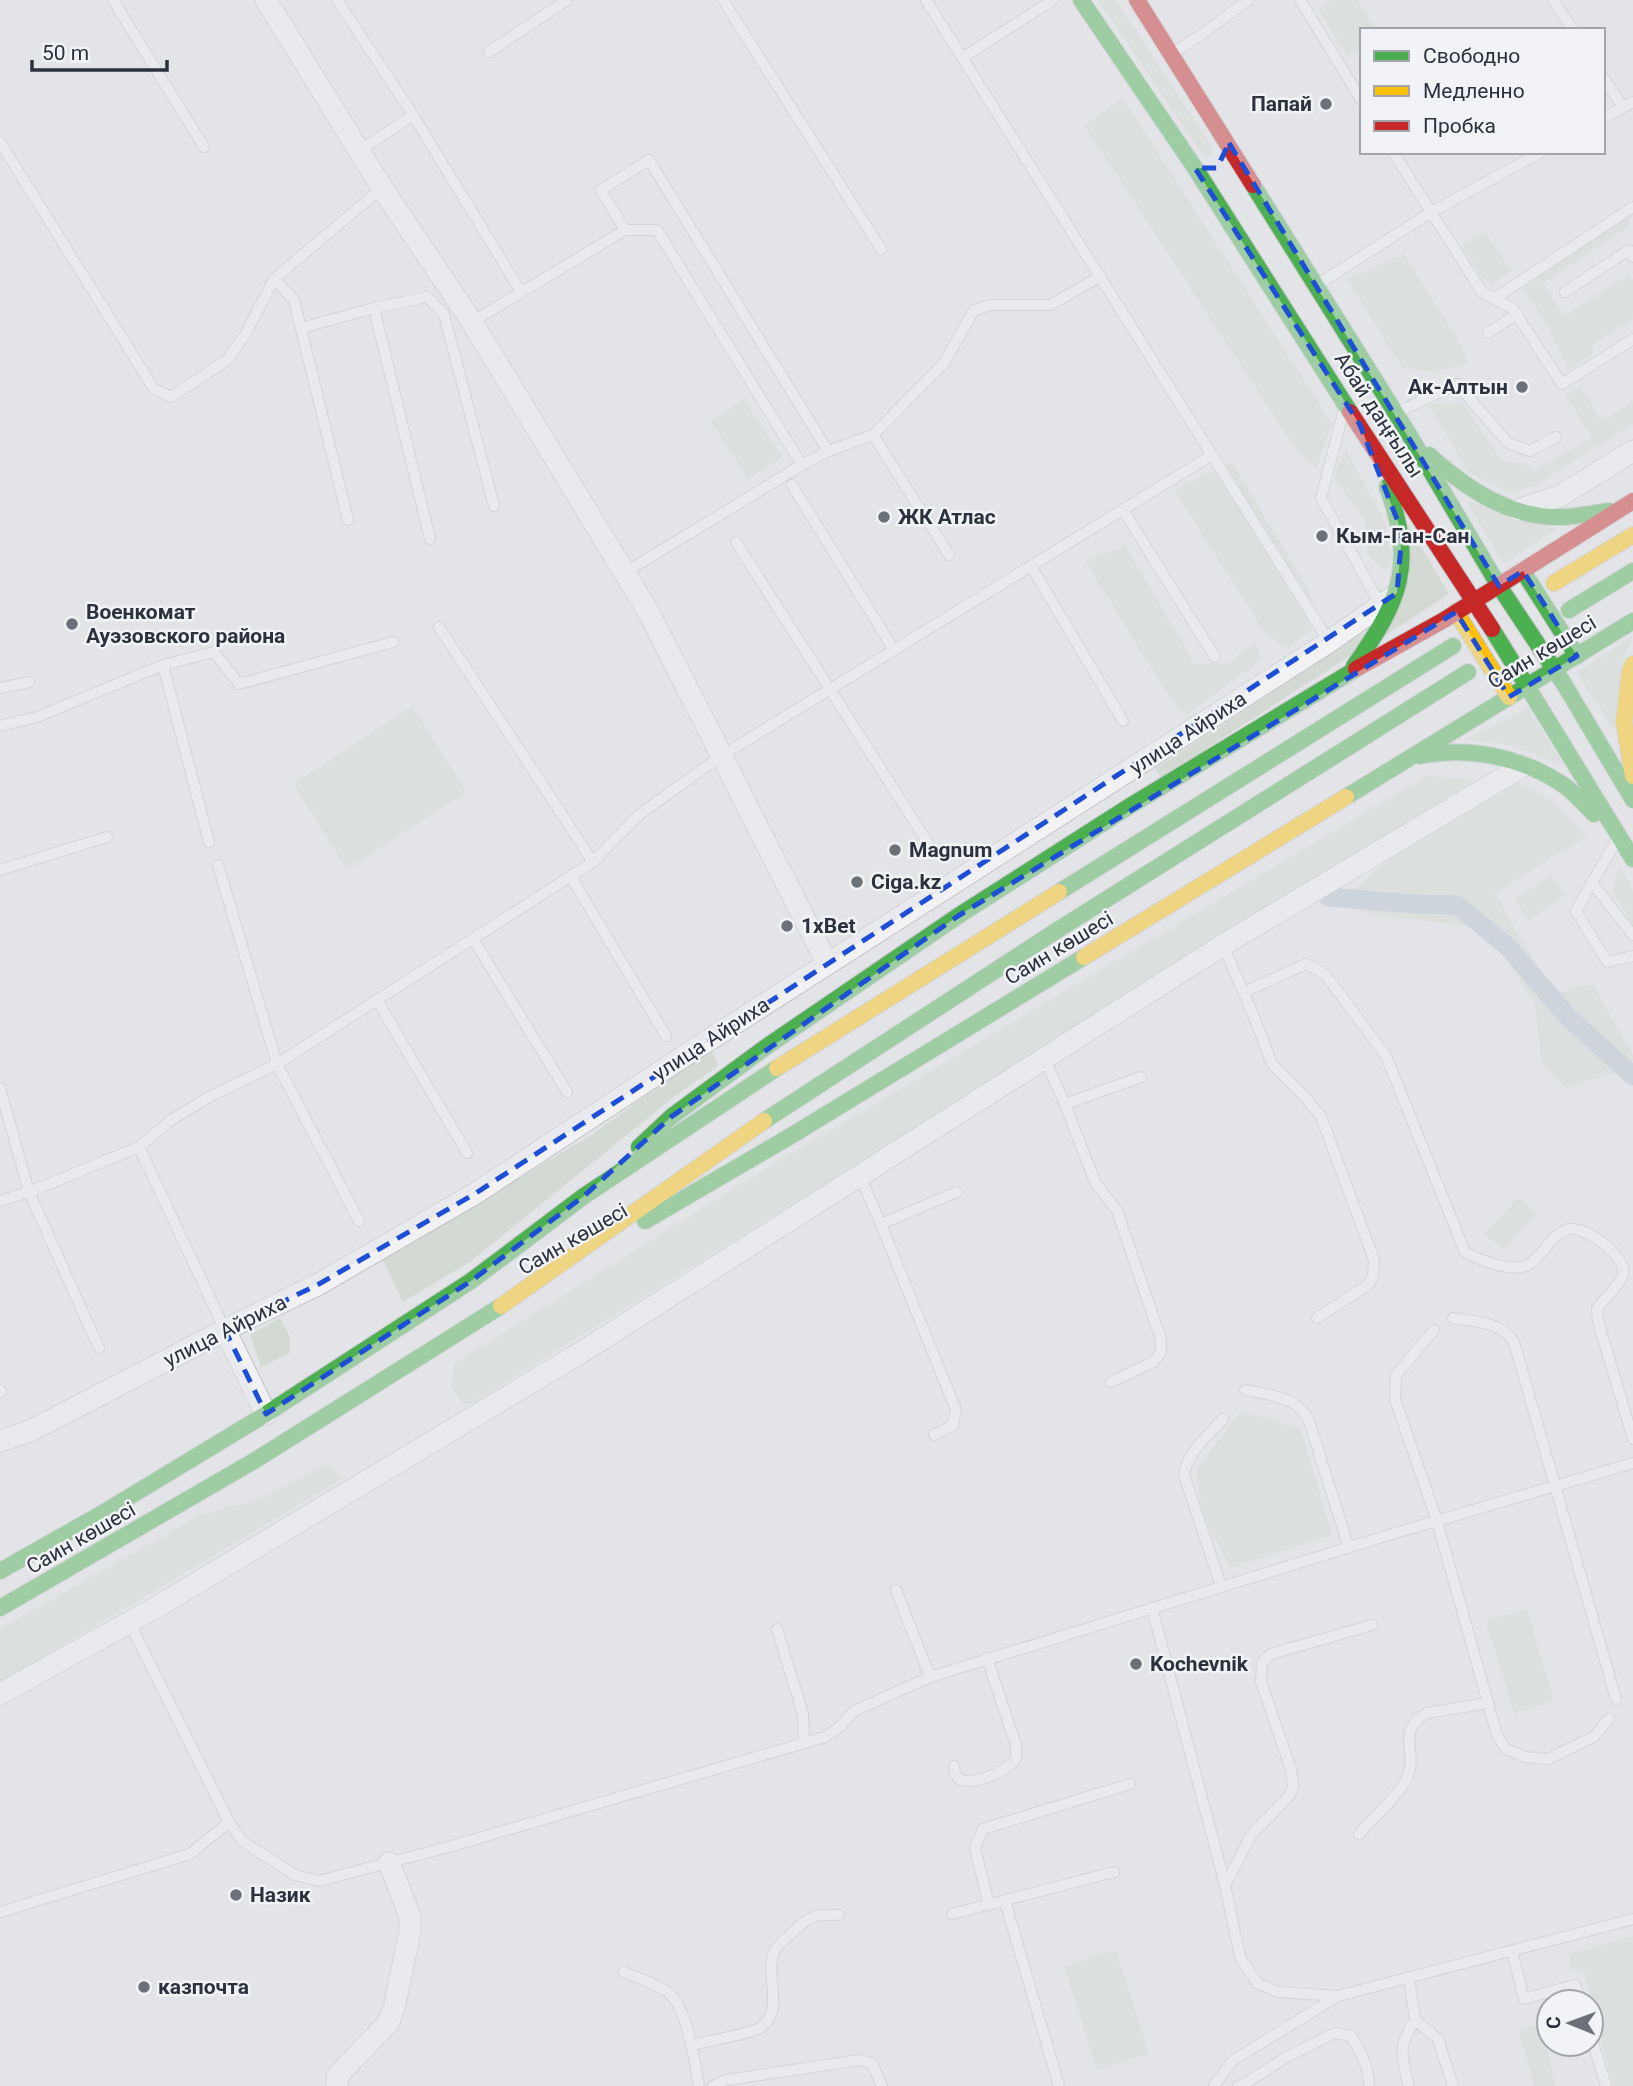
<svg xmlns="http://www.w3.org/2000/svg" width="1633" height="2086" viewBox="0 0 1633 2086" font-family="Roboto,sans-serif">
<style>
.green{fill:#d3dad3}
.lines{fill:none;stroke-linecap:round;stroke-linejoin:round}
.canal{stroke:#b4c1ce;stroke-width:19}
.lane-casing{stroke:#c1c2c5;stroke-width:12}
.street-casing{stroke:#c1c2c5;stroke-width:23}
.fast-casing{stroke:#c1c2c5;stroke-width:18}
.slow-casing{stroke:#c1c2c5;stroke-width:18}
.jam-casing{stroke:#c1c2c5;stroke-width:18}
.lane{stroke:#f2f2f4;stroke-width:10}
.street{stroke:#f2f2f4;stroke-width:21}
.fast{stroke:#4caf50;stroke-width:16}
.slow{stroke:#ffc107;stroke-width:16}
.jam{stroke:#c62828;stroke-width:16}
.marked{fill:none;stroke:#1d4ed8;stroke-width:5;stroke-dasharray:14 9;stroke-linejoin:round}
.poi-dot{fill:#6b7079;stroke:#f1f3f6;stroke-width:2.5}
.labels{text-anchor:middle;stroke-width:5;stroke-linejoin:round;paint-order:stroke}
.poi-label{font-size:21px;font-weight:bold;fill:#2b323e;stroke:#f1f3f6;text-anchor:start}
.street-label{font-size:21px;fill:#2b323e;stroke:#f1f3f6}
</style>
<rect width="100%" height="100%" fill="#e2e4e7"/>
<!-- green -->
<g class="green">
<path d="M1098 0H1116L1212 147 1213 154 1205 158Z"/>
<path d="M1332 0H1358L1376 30H1362V47L1347 56 1318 9Z"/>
<path d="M1123 98 1332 424 1316 469 1292 444 1084 125Z"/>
<path d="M1627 214 1630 226 1543 283 1564 316 1629 274 1633 280V319L1592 345 1593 354 1569 370 1547 324 1520 285Z"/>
<path d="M1483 234 1490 239 1511 271 1493 284 1483 280 1462 245Z"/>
<path d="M1404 254 1457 339 1469 363 1435 372 1402 368 1347 279Z"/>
<path d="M1580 386 1602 421 1633 401V424L1534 486 1509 493 1468 472 1428 403 1464 404 1502 461 1526 464 1534 471 1592 438 1565 395Z"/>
<path d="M744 399 782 457 748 479 710 421Z"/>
<path d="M1346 449 1384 520 1392 558 1384 572 1368 554 1365 521 1335 479 1338 464Z"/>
<path d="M1232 462 1311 594 1312 630 1287 648 1267 636 1174 490Z"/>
<path d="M1465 500 1557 529 1504 564Z"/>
<path d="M1407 523 1449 594 1383 637Z"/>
<path d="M1125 545 1195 664 1232 663 1239 654 1256 643 1262 659 1185 716 1168 695 1085 561Z"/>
<path d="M1371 628 1356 652 1161 778 1155 769Z"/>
<path d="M1633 636 1622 662 1614 731 1577 672Z"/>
<path d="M412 706 467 792 347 869 293 784Z"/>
<path d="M1528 708 1564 766 1511 745 1465 740Z"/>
<path d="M1427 776 1465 779 1472 782 471 1404H463L451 1386 455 1363 757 1174Z"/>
<path d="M1514 781 1550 799 1588 837 1552 857 1495 894 1554 994 1593 984 1633 1055V1068L1565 1087 1542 1062 1534 1002 1486 928 1374 915 1340 903 1388 860Z"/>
<path d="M1620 866 1633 890V925L1612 891Z"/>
<path d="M1551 875 1565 895 1529 921 1514 900Z"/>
<path d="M711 1048 718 1066 670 1100 471 1261 403 1302 383 1260 593 1134Z"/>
<path d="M1518 1198 1536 1214 1503 1250 1484 1233Z"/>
<path d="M280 1318 290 1337V1353L261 1367 250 1335Z"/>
<path d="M1241 1411 1301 1429 1332 1535 1230 1568 1202 1513 1196 1470Z"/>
<path d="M325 1465 344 1478 0 1683V1629L200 1515 261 1499Z"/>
<path d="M1527 1609 1554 1701 1514 1714 1486 1621Z"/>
<path d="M1633 1936V2086H1613L1584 1973 1571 1969 1569 1954Z"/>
<path d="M1116 1950 1149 2054 1097 2070 1064 1966Z"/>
<path d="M1549 2017V2036L1544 2038 1556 2086H1534L1519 2032Z"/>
</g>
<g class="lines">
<!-- canal -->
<path class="canal" d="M1328 897 1415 904 1457 905 1509 948 1568 1017 1633 1076"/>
<!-- lane casing -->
<g class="lane-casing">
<g id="lane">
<path d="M113 0 204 147"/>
<path d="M337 0 413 115 521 292"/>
<path d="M723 0 881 249"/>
<path d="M1300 0 1362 101"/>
<path d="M1553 0 1573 30"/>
<path d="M489 52 567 0"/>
<path d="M1173 53 1205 32 1248 0"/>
<path d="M962 58 1053 0"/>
<path d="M1603 77 1623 107"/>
<path d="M1603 118 1633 102"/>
<path d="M0 142 154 389 171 397 227 360 245 335 274 279 382 188"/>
<path d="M359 151 413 115"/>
<path d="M1393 152 1482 292 1513 309 1562 384 1633 339"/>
<path d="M625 230H657L802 465"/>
<path d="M274 279 294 300 348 520"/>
<path d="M1317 285 1430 213 1541 152"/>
<path d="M1565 292 1629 250 1633 257"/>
<path d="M1494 299 1633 207"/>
<path d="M374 308 427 297 444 314 494 506"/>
<path d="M472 322 625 230 601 190 649 160 828 451"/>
<path d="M301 328 374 308 430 539"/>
<path d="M1488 333 1517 314"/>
<path d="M1344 410 1321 498 1381 606"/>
<path d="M1398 412 1457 384 1508 443 1530 451 1556 437"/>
<path d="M873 435 949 555"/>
<path d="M1212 455 1329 642"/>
<path d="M792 485 894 650"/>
<path d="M1123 510 1215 657"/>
<path d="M736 542 928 843"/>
<path d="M1031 566 1123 721"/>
<path d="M624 573 802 465 828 451 873 435 944 363 974 310 991 305H1050L1101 276"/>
<path d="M439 627 593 862"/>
<path d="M163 665 209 842"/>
<path d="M0 688 29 682"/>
<path d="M0 726 37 717 163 665 214 652 239 684 393 642"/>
<path d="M1616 841 1576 911 1607 962 1633 956"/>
<path d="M218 865 277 1064 359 1221"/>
<path d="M0 870 107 837"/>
<path d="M571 877 666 1036"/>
<path d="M1591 882 1633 935"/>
<path d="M473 939 567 1092"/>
<path d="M1223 945 1252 1012 1272 1064 1304 1096 1321 1116 1374 1260 1373 1277 1368 1285 1317 1318"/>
<path d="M1244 992 1306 964 1325 974 1386 1056 1465 1252C1479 1260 1517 1275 1531 1263 1543 1254 1551 1236 1566 1230 1583 1223 1628 1256 1623 1275 1619 1287 1604 1298 1597 1309L1598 1321 1633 1439"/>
<path d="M377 1000 467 1153"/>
<path d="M1045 1060 1065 1104 1095 1182 1117 1211 1161 1339V1352L1153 1362 1111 1382"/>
<path d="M0 1088 29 1192 99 1348"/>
<path d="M1065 1104 1141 1077"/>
<path d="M139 1147 225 1330"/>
<path d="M859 1174 881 1224 956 1410 953 1425 934 1435"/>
<path d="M0 1201 29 1192 139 1147 171 1120 209 1097 277 1064 593 862 640 814 721 756 1212 455 926 0"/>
<path d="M881 1224 957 1192"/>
<path d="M1453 1318C1476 1322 1500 1321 1514 1342L1616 1699"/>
<path d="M1434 1330 1396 1375 1395 1399 1437 1521 1497 1735 1506 1749 1525 1757 1548 1759 1593 1737 1609 1719"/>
<path d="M0 1390 1 1392"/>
<path d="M1245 1390C1267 1394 1296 1397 1308 1418L1349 1548"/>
<path d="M1221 1586 1184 1475C1187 1452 1208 1436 1223 1419"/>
<path d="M896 1590 930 1677"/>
<path d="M1152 1608 1225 1885 1240 1957 1257 1983 1278 1992 1338 1996"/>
<path d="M129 1622 229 1822 242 1841 295 1875 319 1881 452 1846 825 1737 841 1726 854 1711 930 1677 1389 1535 1633 1463"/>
<path d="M777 1629 803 1714 804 1742"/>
<path d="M954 1766 955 1774 959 1779C976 1786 1004 1772 1016 1759V1745L987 1658"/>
<path d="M1359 1834C1373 1818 1400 1795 1408 1776 1418 1752 1395 1730 1427 1713L1488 1703"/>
<path d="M1225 1885 1252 1834 1290 1795 1293 1786 1291 1769 1261 1682 1262 1663 1271 1654 1372 1625"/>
<path d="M1005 1901 1059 2086"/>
<path d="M989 1905 975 1848 983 1829 1130 1784"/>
<path d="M0 1912 190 1854 229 1822"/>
<path d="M952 1914 1114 1872"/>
<path d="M1512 1951 1524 1999 1575 1985 1581 2002"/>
<path d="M624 1972C638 1978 657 1984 669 1993 687 2007 695 2064 699 2086"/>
<path d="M1415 2020 1438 2039 1453 2086"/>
<path d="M1591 2036 1606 2086"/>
<path d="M692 2045C704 2042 753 2033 760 2028 786 2010 764 1976 774 1952 778 1945 786 1938 792 1933 810 1915 815 1914 839 1915"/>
<path d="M713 2086 726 2080 860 2060 872 2063 882 2086"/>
<path d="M1214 2086 1232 2061 1338 1996 1633 1919"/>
<path d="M1238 2086 1246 2083 1285 2058 1335 2033 1351 2036C1361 2052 1369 2067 1369 2086"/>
<path d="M1409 2086C1401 2058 1398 2045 1415 2020L1409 1977"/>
</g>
</g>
<!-- street casing -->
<g class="street-casing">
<g id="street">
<path d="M266 0 382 188 472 322 649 613 827 963"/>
<path d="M1518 510 1560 496 1633 451"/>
<path d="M225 1330 266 1414"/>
<path d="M0 1441 30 1431 225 1330 319 1284 476 1193 695 1049 1329 642 1391 598"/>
<path d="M0 1694 155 1608 577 1355 1223 945 1523 766"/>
<path d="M337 2086V2077L340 2073 388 2023 394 2008 410 1932V1916L389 1863"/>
</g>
</g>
<!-- fast casing -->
<g class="fast-casing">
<g id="fast">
<path d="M1081 0 1195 168 1350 412"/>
<path d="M1253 185 1410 436 1499 586 1564 684 1633 800"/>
<path d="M1429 455C1468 490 1511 519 1565 517 1580 516 1595 513 1609 511"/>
<path d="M1523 571 1577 656"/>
<path d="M1569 610 1633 571"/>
<path d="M1492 629 1633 859"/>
<path d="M1354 666C1400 601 1416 565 1387 487"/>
<path d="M1420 756C1468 746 1521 757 1562 784 1574 792 1584 804 1594 814"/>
<path d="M1346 797 1633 621"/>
<path d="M1059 892 1453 646"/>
<path d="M764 1121 1056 931 1468 672"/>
<path d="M639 1147 671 1117 766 1047 958 916 1130 806 1356 669"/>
<path d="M645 1221 789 1137 1084 957"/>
<path d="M0 1571 101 1514 266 1414 471 1281 584 1196 777 1068"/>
<path d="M0 1608 254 1461 501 1306"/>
</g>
</g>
<!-- slow casing -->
<g class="slow-casing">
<g id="slow">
<path d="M1554 583 1633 535"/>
<path d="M1456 612 1509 697"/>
<path d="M1633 664 1630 671 1624 722 1633 776"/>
<path d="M1084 957 1346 797"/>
<path d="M777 1068 1059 892"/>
<path d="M501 1306 764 1121"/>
</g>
</g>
<!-- jam casing -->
<g class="jam-casing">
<g id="jam">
<path d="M1137 0 1253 185"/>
<path d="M1350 412 1492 629"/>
<path d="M1356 669 1444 620 1633 501"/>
</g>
</g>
<!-- lane -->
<use href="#lane" class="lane"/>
<!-- street -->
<use href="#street" class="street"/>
<!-- fast -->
<use href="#fast" class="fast"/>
<!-- slow -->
<use href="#slow" class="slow"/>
<!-- jam -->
<use href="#jam" class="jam"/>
</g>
<!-- marked area -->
<path d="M0 0H1633V2086H0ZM1229 143 1499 586 1523 571 1577 656 1509 697 1456 612 958 916 671 1117 584 1196 471 1281 266 1414 225 1330 319 1284 476 1193 1397 593 1402 532 1360 425 1195 168H1217Z" fill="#e2e4e7" fill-opacity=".55" fill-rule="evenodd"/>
<path class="marked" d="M1229 143 1499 586 1523 571 1577 656 1509 697 1456 612 958 916 671 1117 584 1196 471 1281 266 1414 225 1330 319 1284 476 1193 1397 593 1402 532 1360 425 1195 168H1217Z"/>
<!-- markers -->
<g class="poi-dot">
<circle cx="1326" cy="104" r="7"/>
<circle cx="1522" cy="387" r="7"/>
<circle cx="884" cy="517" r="7"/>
<circle cx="1322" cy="536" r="7"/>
<circle cx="72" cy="624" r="7"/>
<circle cx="895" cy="850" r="7"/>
<circle cx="857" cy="882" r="7"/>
<circle cx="787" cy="926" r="7"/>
<circle cx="1136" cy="1664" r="7"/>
<circle cx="236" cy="1895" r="7"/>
<circle cx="144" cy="1987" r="7"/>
</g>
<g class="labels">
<!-- poi labels -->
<g class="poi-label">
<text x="1312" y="111" text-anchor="end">Папай</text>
<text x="1508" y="394" text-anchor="end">Ак-Алтын</text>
<text x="898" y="524">ЖК Атлас</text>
<text x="1336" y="543">Кым-Ган-Сан</text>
<text x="86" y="619">Военкомат<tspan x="86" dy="24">Ауэзовского района</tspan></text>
<text x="909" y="857">Magnum</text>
<text x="871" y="889">Ciga.kz</text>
<text x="801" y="933">1xBet</text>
<text x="1150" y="1671">Kochevnik</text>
<text x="250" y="1902">Назик</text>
<text x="158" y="1994">казпочта</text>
</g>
<!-- street labels -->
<g class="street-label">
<text transform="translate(1379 415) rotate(57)" y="7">Абай даңғылы</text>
<text transform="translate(1542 652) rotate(-31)" y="7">Саин көшесі</text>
<text transform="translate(1188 733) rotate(-33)" y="7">улица Айриха</text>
<text transform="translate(1059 948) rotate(-31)" y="7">Саин көшесі</text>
<text transform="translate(711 1039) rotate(-33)" y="7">улица Айриха</text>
<text transform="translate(573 1239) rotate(-30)" y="7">Саин көшесі</text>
<text transform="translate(225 1331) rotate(-27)" y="7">улица Айриха</text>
<text transform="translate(81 1538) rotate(-30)" y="7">Саин көшесі</text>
</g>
</g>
<!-- legend -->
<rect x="1360" y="28" width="245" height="126" fill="#f1f3f6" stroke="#a2a6ac" stroke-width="2"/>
<rect x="1374" y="51" width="35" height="10" fill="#4caf50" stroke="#a2a6ac" stroke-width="2"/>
<text x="1423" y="63" font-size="21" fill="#2b323e">Свободно</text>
<rect x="1374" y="86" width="35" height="10" fill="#ffc107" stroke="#a2a6ac" stroke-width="2"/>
<text x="1423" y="98" font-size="21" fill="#2b323e">Медленно</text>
<rect x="1374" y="121" width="35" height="10" fill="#c62828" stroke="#a2a6ac" stroke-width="2"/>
<text x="1423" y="133" font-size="21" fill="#2b323e">Пробка</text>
<!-- north arrow -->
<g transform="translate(1570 2023) rotate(271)"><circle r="33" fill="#f1f3f6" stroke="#a2a6ac" stroke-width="2"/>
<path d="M0-5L12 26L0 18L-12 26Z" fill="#6b7079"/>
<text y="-10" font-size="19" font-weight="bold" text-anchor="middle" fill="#2b323e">С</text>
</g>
<!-- scale -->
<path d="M32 60v10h135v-10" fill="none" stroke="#2b323e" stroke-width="3.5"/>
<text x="42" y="60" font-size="21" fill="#2b323e" stroke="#f1f3f6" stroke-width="5" paint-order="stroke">50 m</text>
</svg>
